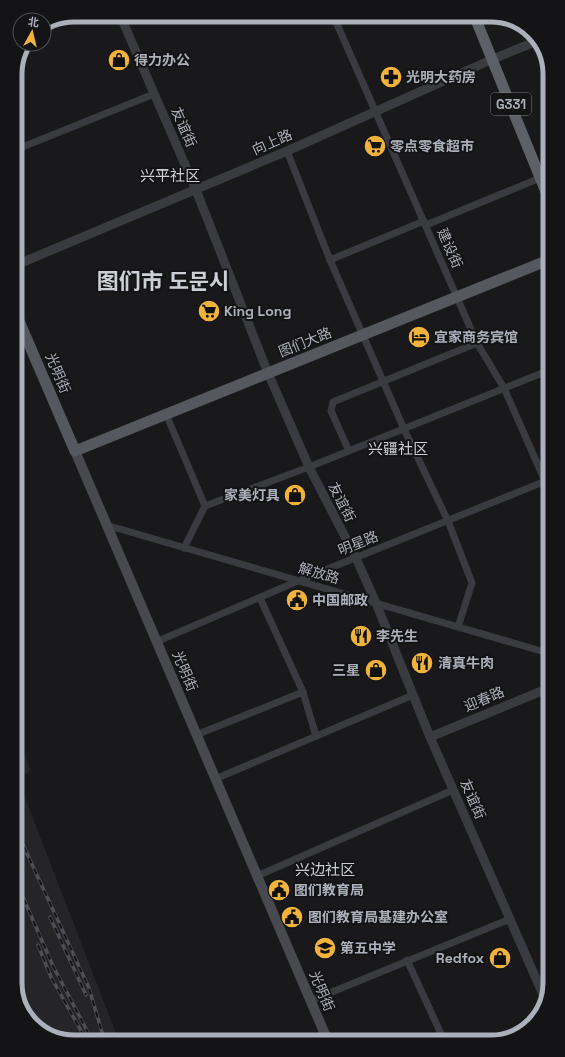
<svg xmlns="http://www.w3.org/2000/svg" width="565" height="1057" viewBox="0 0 565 1057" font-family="'Space Grotesk','Noto Sans SC','Noto Sans KR',sans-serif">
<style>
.built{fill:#252528}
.green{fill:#212922}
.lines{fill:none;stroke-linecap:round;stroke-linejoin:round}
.minor{stroke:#3a3b40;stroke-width:7}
.tertiary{stroke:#3a3b40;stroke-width:9}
.secondary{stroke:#484a50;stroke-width:10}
.primary{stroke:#56585f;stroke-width:11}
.trunk{stroke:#5e6068;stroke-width:11}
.rail-casing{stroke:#4d4f55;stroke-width:3.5}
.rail{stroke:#141416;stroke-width:2;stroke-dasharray:6;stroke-linecap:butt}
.labels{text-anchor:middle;stroke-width:4;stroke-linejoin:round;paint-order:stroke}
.shield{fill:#141416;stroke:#7e818a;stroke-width:1}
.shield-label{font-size:13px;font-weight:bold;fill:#acb0bb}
.poi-label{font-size:14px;font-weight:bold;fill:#acb0bb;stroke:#141416;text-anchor:start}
.street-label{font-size:14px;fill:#acb0bb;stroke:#141416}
.neighbourhood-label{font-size:15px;fill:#cdcfd7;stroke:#141416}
.town-label{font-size:22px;font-weight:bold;fill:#cdcfd7;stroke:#141416}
.rim{fill:none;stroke:#acb0bb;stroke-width:5}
</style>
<rect width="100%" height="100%" fill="#19191b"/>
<!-- built -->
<g class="built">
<path d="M18 739 31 770 19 779Z"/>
<path d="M19 782 119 1041 70 1042 41 1032 20 1006Z"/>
</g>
<!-- green -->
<path class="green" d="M74 15H84L44 32V27Z"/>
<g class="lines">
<!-- minor -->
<g class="minor">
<path d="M333 15 477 343 504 388 548 488"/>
<path d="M15 150 154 94"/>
<path d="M287 151 330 260 404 429 448 521 472 583 458 627"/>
<path d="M426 225 540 178"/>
<path d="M330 260 424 221"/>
<path d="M166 414 205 506 184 548"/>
<path d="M349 451 331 411 333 402 477 343"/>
<path d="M205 506 309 467 547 371"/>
<path d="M106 525 548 653"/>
<path d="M260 598 303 692 316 736"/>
<path d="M156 642 298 581 548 480"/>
<path d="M196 735 303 692"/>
<path d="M215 779 413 695"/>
<path d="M257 876 453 790"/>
<path d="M407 960 443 1038"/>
<path d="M310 1001 510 919"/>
</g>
<!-- tertiary -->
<g class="tertiary">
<path d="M120 15 196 190 268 373 309 467 356 558 376 603 430 737 545 999"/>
<path d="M16 265 287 151 493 59 537 41"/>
<path d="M430 737 549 688"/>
</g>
<!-- secondary -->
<path class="secondary" d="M75 451 327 1039"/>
<!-- primary -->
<path class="primary" d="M16 314 75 451 546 261"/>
<!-- trunk -->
<path class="trunk" d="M474 15 546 192"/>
<!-- rail casing -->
<g class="rail-casing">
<g id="rail">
<path d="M19 836 89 988 104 1039"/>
<path d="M19 888 53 966 93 1042"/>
<path d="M50 917 86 995"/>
<path d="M38 945 51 977 85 1038"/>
</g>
</g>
<!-- rail -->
<use href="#rail" class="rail"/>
</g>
<!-- icons -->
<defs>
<g id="shop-disc" transform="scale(1.15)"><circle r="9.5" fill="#f1b33b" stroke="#141416"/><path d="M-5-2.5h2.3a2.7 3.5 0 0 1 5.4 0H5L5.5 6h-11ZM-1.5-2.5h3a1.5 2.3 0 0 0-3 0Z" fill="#111"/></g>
<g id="pharmacy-disc" transform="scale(1.15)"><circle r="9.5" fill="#f1b33b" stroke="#141416"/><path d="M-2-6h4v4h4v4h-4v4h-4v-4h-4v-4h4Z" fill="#111"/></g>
<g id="supermarket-disc" transform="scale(1.15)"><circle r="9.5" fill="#f1b33b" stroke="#141416"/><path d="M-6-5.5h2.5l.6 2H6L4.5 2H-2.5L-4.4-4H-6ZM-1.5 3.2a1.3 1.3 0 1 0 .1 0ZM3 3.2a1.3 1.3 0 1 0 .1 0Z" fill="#111"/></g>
<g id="hotel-disc" transform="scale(1.15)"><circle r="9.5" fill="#f1b33b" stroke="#141416"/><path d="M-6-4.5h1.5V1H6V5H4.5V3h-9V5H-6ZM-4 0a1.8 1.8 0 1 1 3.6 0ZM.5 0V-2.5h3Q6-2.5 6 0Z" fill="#111"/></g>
<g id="civic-disc" transform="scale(1.15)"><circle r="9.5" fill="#f1b33b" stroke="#141416"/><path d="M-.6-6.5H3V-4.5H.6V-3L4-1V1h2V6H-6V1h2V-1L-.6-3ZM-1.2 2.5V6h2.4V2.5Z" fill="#111"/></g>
<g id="restaurant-disc" transform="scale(1.15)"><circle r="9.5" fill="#f1b33b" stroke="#141416"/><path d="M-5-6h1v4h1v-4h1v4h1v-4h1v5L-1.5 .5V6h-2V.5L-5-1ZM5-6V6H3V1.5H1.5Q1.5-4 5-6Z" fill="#111"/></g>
<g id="school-disc" transform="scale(1.15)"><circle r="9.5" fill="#f1b33b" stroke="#141416"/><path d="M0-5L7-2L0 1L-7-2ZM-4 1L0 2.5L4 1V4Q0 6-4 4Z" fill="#111"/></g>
</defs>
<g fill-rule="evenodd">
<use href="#shop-disc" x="119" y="60"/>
<use href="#pharmacy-disc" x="391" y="77"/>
<use href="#supermarket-disc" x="375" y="146"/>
<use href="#supermarket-disc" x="209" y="311"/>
<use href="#hotel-disc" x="419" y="337"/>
<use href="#shop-disc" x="295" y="495"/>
<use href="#civic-disc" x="297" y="600"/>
<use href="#restaurant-disc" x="361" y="636"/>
<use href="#restaurant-disc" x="422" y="663"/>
<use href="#shop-disc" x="376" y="670"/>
<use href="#civic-disc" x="279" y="890"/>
<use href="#civic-disc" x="292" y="917"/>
<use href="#school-disc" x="325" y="948"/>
<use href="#shop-disc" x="500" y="958"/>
</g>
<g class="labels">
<!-- shield labels -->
<rect class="shield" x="491" y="93" width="40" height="22" rx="3"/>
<g class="shield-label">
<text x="511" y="109">G331</text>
</g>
<!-- poi labels -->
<g class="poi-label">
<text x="134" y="65">得力办公</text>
<text x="406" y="82">光明大药房</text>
<text x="390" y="151">零点零食超市</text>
<text x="224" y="316">King Long</text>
<text x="434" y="342">宜家商务宾馆</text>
<text x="280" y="500" text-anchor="end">家美灯具</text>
<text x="312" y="605">中国邮政</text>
<text x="376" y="641">李先生</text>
<text x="438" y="668">清真牛肉</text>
<text x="360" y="675" text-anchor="end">三星</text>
<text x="294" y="895">图们教育局</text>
<text x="308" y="922">图们教育局基建办公室</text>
<text x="340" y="953">第五中学</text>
<text x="484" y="963" text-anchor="end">Redfox</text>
</g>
<!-- street labels -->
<g class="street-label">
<text transform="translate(184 127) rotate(66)" y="5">友谊街</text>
<text transform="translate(272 142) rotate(-24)" y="5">向上路</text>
<text transform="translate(450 248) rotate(66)" y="5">建设街</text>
<text transform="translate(305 342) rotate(-22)" y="5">图们大路</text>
<text transform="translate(58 373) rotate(67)" y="5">光明街</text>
<text transform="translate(342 502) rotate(63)" y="5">友谊街</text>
<text transform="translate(358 543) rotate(-22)" y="5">明星路</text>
<text transform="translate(319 573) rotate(16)" y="5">解放路</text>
<text transform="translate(185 671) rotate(67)" y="5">光明街</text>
<text transform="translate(484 699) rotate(-23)" y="5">迎春路</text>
<text transform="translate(473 799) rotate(66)" y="5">友谊街</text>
<text transform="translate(322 991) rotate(67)" y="5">光明街</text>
</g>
<!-- neighbourhood labels -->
<g class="neighbourhood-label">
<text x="170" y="181">兴平社区</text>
<text x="398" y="454">兴疆社区</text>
<text x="325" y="875">兴边社区</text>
</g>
<!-- town labels -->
<g class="town-label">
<text x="163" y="289">图们市 도문시</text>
</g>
</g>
<!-- crop -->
<path d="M0 0H565V1057H0ZM74 22H491A52 52 0 0 1 543 74V983A52 52 0 0 1 491 1035H74A52 52 0 0 1 22 983V74A52 52 0 0 1 74 22Z" fill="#141416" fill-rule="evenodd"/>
<path class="rim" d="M74 22H491A52 52 0 0 1 543 74V983A52 52 0 0 1 491 1035H74A52 52 0 0 1 22 983V74A52 52 0 0 1 74 22Z"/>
<!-- north arrow -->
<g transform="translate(32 32) rotate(8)"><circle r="19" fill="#141416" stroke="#515258"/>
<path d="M0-3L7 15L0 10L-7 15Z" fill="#f1b33b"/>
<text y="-6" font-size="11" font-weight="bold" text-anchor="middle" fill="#acb0bb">北</text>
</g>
</svg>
